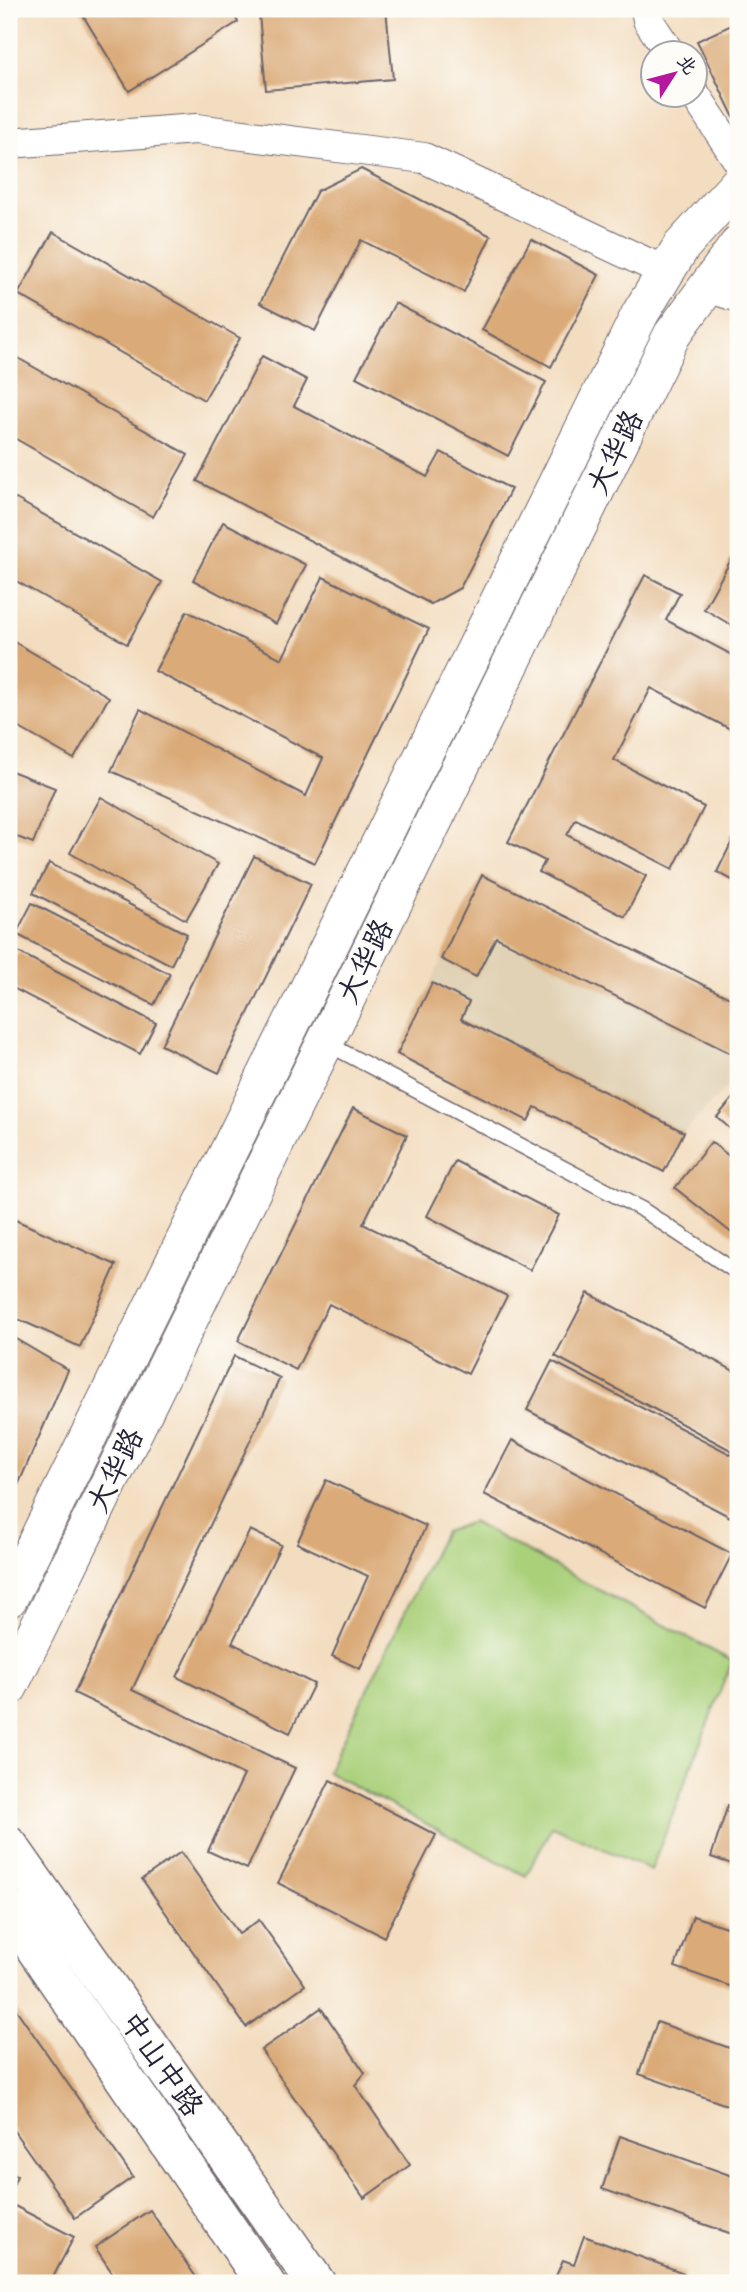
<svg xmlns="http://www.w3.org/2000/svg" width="747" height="2292" viewBox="0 0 747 2292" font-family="Caveat,'LXGW WenKai TC',sans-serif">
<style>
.built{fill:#e1d2b5}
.green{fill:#aad07a;stroke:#66795a;stroke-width:2}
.building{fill:#daaa78}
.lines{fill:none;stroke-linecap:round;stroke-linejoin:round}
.service-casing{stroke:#6b636a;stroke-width:17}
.minor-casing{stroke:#6b636a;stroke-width:32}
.tertiary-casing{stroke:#6b636a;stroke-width:39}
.secondary-casing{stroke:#6b636a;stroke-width:41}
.service{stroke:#fff;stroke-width:14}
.minor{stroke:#fff;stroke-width:30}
.tertiary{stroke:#fff;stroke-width:37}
.secondary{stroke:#fff;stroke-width:38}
.labels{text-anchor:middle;stroke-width:5;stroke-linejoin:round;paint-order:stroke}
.street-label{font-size:30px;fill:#22223b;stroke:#fdfcf7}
</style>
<rect width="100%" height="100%" fill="#fdfcf7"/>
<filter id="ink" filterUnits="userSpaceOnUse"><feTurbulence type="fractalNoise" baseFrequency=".0143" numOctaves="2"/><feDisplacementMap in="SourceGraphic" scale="14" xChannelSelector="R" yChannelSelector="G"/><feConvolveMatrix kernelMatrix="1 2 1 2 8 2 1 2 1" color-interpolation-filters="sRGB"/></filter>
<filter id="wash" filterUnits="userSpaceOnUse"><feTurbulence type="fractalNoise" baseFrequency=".00686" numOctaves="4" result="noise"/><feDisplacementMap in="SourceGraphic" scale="28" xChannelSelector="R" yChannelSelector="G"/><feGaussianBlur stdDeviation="1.57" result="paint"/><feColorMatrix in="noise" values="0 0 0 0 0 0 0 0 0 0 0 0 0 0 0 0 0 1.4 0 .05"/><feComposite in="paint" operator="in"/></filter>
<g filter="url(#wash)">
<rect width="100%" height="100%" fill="#f3ddc0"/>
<!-- built -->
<path class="built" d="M482 875 738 1002V1075L684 1132 664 1172 536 1107 528 1121 397 1054Z"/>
<!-- green -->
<path class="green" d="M472 1522 732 1661 651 1870 552 1826 526 1876 327 1772 444 1532Z"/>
<g id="blocks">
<!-- building -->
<g class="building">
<path d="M79 9H230L238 22 129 91Z"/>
<path d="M328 9H386L393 79 266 90 259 15Z"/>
<path d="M738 22V126L697 41Z"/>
<path d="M361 169 491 236 464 292 361 240 315 331 260 303 317 191Z"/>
<path d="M53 232 240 338 204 400 18 294Z"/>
<path d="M531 239 599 275 551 367 482 330Z"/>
<path d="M395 303 546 382 508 456 356 377Z"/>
<path d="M9 353 188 455 153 517 9 435Z"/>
<path d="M262 356 307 380 294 406 427 477 441 452 511 489 460 588 431 604 197 481Z"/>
<path d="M9 495 162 582 127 644 9 577Z"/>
<path d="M223 522 306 565 276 624 193 580Z"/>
<path d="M732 558 738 562V629L704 609Z"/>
<path d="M645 575 680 593 666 620 738 658V733L651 688 614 760 704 807 673 869 576 819 567 835 646 876 625 917 539 872 545 861 508 842Z"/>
<path d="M323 577 429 629 315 863 111 771 140 709 306 796 323 758 155 671 187 611 282 659Z"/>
<path d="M9 639 109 697 74 759 9 722Z"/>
<path d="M9 770 55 788 33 843 9 834Z"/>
<path d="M101 797 218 864 186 920 70 853Z"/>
<path d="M738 829V883L717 872Z"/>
<path d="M254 856 311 884 219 1073 161 1045Z"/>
<path d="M49 863 187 934 171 965 33 893Z"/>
<path d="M482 875 738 1002V1057L496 937 476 977 441 959Z"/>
<path d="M32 903 170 974 154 1005 16 934Z"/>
<path d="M18 952 156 1023 140 1054 9 986V970Z"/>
<path d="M432 983 469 1002 461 1019 684 1132 664 1172 535 1107 528 1121 397 1054Z"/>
<path d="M738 1092V1136L717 1117Z"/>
<path d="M353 1108 407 1135 363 1224 507 1296 468 1374 329 1304 296 1370 238 1341Z"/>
<path d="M711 1142 738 1163V1238L675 1188Z"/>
<path d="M455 1161 559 1215 530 1270 427 1216Z"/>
<path d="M11 1218 116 1265 80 1347 9 1315V1222Z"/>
<path d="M588 1293 738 1373V1454L555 1356Z"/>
<path d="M9 1335 68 1370 9 1506Z"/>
<path d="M234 1356 280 1378 132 1690 295 1768 247 1869 208 1851 244 1775 74 1693Z"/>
<path d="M552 1361 738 1458V1521L527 1410Z"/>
<path d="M512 1440 732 1554 705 1608 484 1494Z"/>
<path d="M326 1480 426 1526 360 1669 332 1656 368 1576 297 1543Z"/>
<path d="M250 1530 281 1545 232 1643 314 1684 290 1733 177 1677Z"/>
<path d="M330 1780 436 1835 384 1937 278 1883Z"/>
<path d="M728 1805 738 1808V1866L711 1857Z"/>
<path d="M181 1852 239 1934 259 1920 305 1985 246 2027 142 1879Z"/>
<path d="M693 1916 738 1931V1989L675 1967Z"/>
<path d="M13 2005 133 2177 75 2218 9 2124V2008Z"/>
<path d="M321 2008 365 2073 355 2085 410 2165 364 2198 261 2050Z"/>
<path d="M657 2022 738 2051V2109L639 2074Z"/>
<path d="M620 2136 738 2178V2236L602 2189Z"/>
<path d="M9 2172 17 2176 9 2194Z"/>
<path d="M9 2203 74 2237 50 2283H9Z"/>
<path d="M150 2210 200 2283H119L95 2247Z"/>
<path d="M584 2236 684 2273 680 2283H575L556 2276 563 2260 574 2264Z"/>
</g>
</g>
</g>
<g filter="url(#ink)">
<use href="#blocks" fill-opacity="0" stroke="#6b636a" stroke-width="2"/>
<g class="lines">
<!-- service casing -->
<g class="service-casing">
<path id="service" d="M326 1043 643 1210 738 1273"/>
</g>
<!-- minor casing -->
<g class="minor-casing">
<g id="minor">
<path d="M646 9 648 20 669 52"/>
<path d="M694 93 738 160"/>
<path d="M9 143 196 129 424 158 666 272"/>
<path d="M707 287 738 297"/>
</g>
</g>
<!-- tertiary casing -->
<g class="tertiary-casing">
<g id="tertiary">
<path d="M9 1598 640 314 681 247 738 184"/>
<path d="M9 1687 672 335 738 245"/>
</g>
</g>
<!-- secondary casing -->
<g class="secondary-casing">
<g id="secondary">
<path d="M9 1846 316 2283"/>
<path d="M9 1910 265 2283"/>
</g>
</g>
<!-- service -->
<use href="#service" class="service"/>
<!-- minor -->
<use href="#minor" class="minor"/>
<!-- tertiary -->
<use href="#tertiary" class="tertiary"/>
<!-- secondary -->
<use href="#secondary" class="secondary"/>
</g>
</g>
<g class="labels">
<!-- street labels -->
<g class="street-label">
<text transform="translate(615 452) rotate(-64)" y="10">大华路</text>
<text transform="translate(365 961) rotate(-64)" y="10">大华路</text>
<text transform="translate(115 1470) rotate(-64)" y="10">大华路</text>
<text transform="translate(162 2064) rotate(55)" y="10">中山中路</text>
</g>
</g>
<!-- margin -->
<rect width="747" height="2292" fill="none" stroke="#fdfcf7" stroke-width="35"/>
<!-- north arrow -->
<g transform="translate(674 74) rotate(54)"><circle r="33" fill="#fdfcf7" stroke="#a5a5ac" stroke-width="2"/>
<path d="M0-5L12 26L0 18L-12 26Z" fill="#b5179e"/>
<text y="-10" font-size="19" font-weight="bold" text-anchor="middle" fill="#22223b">北</text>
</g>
</svg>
